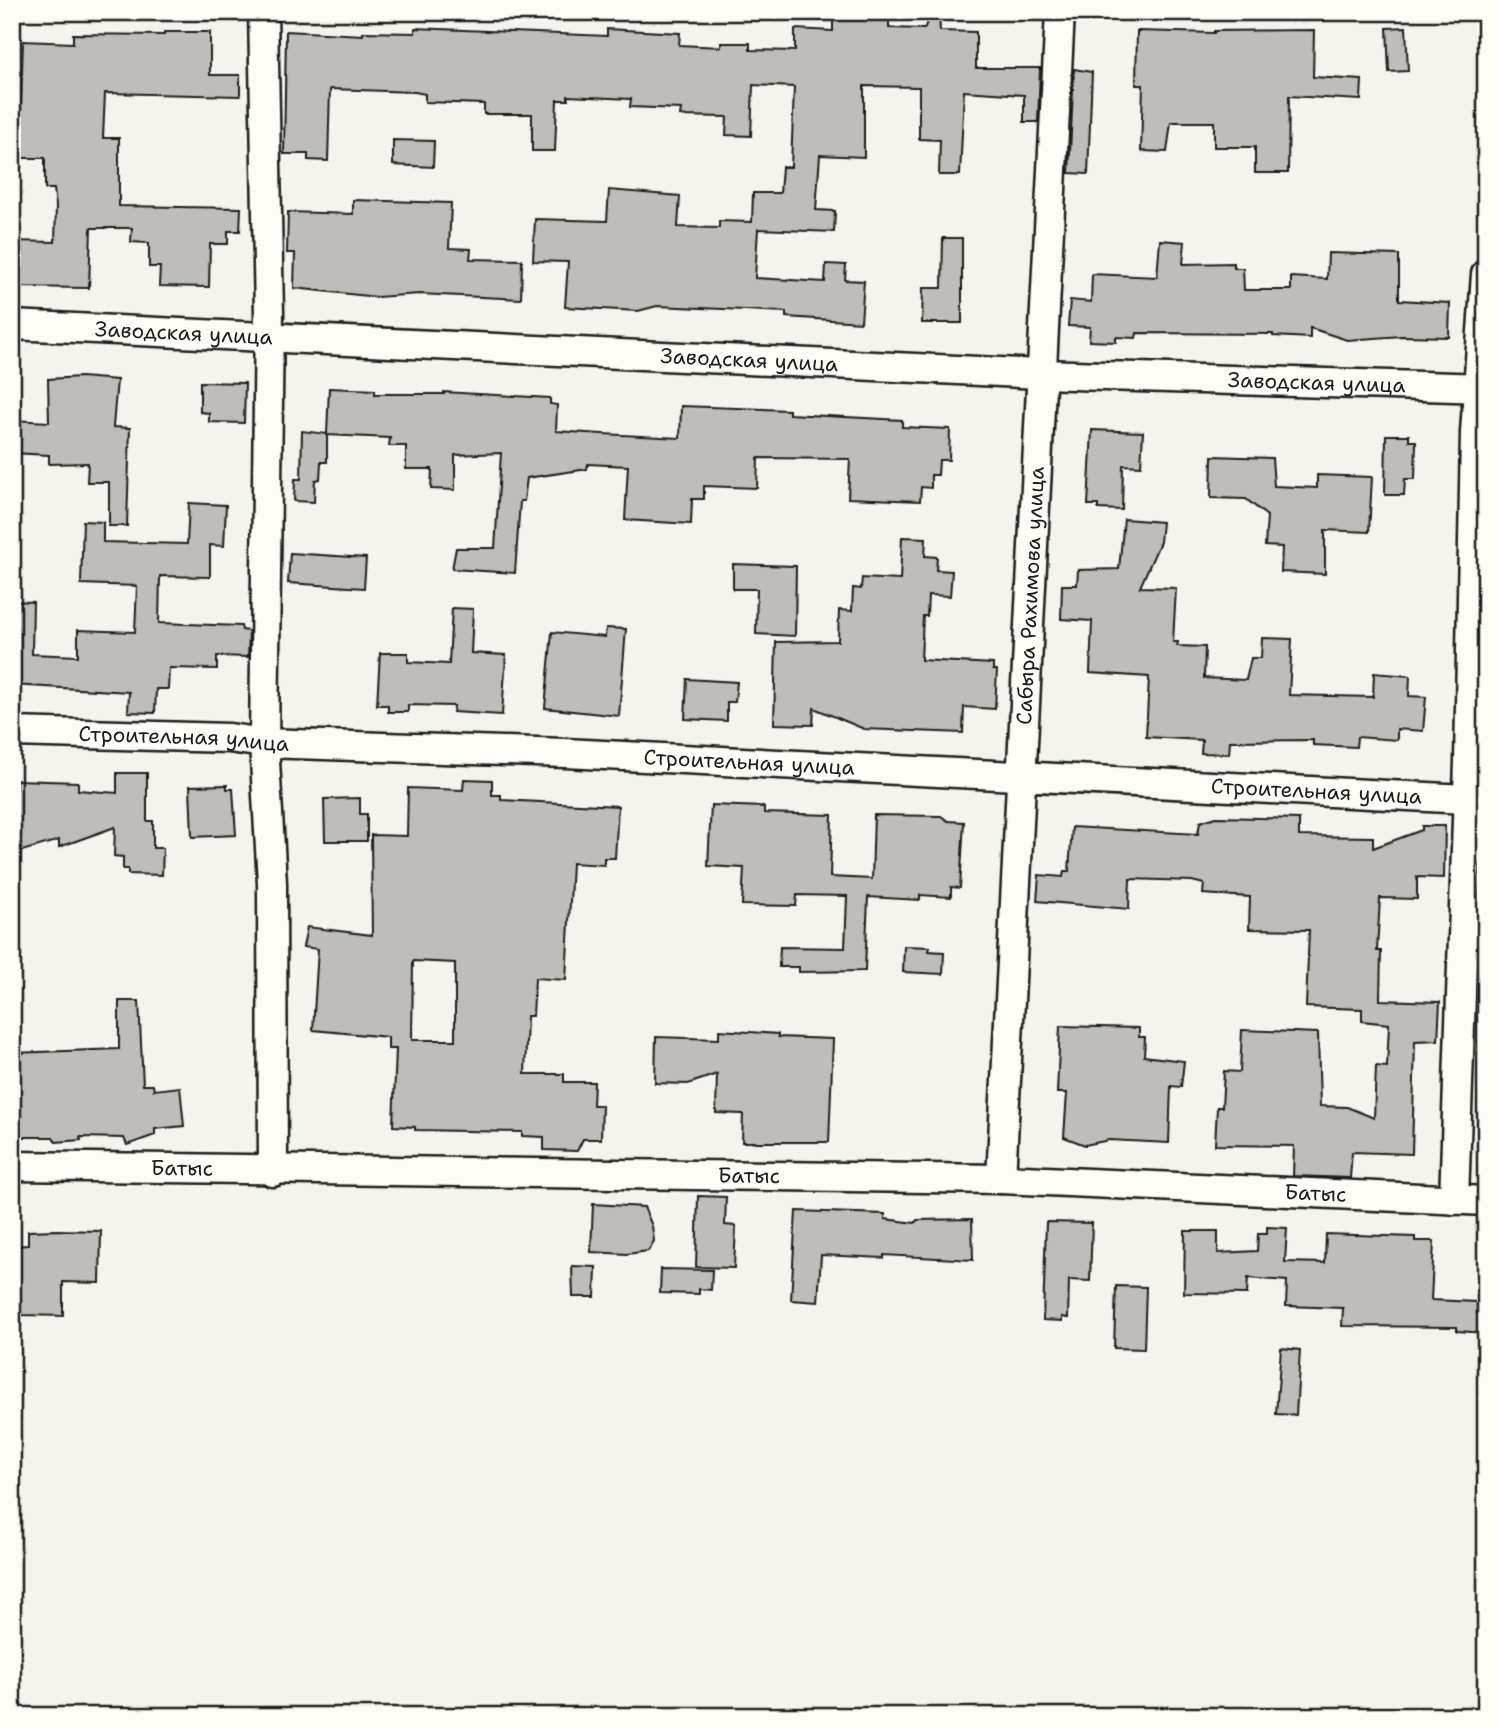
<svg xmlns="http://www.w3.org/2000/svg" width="1498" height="1728" viewBox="0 0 1498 1728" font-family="'Shantell Sans',sans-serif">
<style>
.building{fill:#bebdba;stroke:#1c1c1c;stroke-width:2;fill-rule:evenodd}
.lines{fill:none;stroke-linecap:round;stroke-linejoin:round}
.minor-casing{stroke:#1c1c1c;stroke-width:33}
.minor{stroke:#fdfcf7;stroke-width:28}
.labels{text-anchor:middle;stroke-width:6;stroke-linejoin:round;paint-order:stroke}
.street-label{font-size:21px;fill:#1c1c1c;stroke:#fdfcf7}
</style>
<rect width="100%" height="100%" fill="#f4f3ee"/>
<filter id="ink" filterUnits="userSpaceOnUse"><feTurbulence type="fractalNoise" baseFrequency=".0143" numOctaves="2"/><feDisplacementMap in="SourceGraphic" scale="14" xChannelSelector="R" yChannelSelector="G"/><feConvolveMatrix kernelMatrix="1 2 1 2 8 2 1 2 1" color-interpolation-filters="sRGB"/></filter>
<g filter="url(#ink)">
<!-- building -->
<g class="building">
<path d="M833 12H863V18L889 19V28L924 29 932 12H939L940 31 976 32V68H1040L1038 122H1024V95L964 91 960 175H939L940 140 919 139V87L864 86V157L820 155 816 210 835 211 834 232 758 229 755 278 825 282 826 264 846 265 845 280 864 281 861 322 786 317V312L657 306 638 311 565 307 568 262 533 261 535 219 607 221 609 190 680 196 678 227 719 228V221L752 222 753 193H780L782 167H791L794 87 753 85 751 136 726 135 727 117 680 116 681 109 630 107 631 99 568 96V100H557L555 151H532V114H484V104L425 102V94L415 92 330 89 328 161 308 160V154H284L286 31 363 35V32L415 33V28L607 36V29L680 33 679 45 721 47V43H750V50L795 51V29L833 31Z"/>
<path d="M1406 27 1408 71 1389 72 1387 28Z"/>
<path d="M1314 30 1313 77 1362 80 1361 100 1289 96 1288 173H1255V147H1214V122H1171L1167 152 1141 151 1143 85H1136L1137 31 1214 33V31Z"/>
<path d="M164 32H210V75H240V96L105 93 103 138H119V206L241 208 240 231H228V244H210L209 287 159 286 160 267H149V243L131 242 132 228H91L89 288 12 287V241L55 242 56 206 54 189H45V158H19L23 41 73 43V34L164 35Z"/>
<path d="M1074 69 1092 72 1088 174 1069 173Z"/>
<path d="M393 140 434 141 433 167 393 165Z"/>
<path d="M353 200 451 203 449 248 471 249 470 259 522 260 521 299 419 294 377 297 294 288 295 253H287L288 212 353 214Z"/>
<path d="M943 238H962V323H922L923 288H942Z"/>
<path d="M1160 240 1185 242 1183 264 1234 263V268H1243L1244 290H1291V277L1327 279 1328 253 1399 255V300L1450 303 1449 337 1402 336 1347 340 1310 328V338L1273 336V334L1137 333 1136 338 1116 337V342L1089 341 1090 327 1068 326 1070 300 1091 302 1092 274 1157 277Z"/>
<path d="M81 377 117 380 113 427 130 428 127 526H109V482H87L88 463 49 464V455L12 453V420L49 422 48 379Z"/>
<path d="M200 382 245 383 244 423 209 422V413L200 412Z"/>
<path d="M329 388 375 390V394H444V392L550 398V404L557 405 556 431 602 434 680 438 681 406 789 410V414L902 420V427L950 429 949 460H939L938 475H931V488L921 487 920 501 848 498 850 459 758 458 757 488 704 486V499H692L691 524 625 520 628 466 588 464 587 469 527 478 524 501H520L515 573 452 569 456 548H495L501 453 455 455V490L431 489 432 469H406V446H389L390 438 327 435V462H321L320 479 315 480 314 502 294 501 295 479H301L302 431 327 434Z"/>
<path d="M1092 430 1143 432 1141 466 1123 465 1122 510 1098 509V505H1088Z"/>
<path d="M1386 435H1409V441H1416L1415 479H1405L1404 495H1385Z"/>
<path d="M1212 456 1272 458 1274 486 1317 488V475L1372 477 1369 532 1325 530V574L1281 572 1282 547 1265 546 1267 516 1246 499 1211 498Z"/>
<path d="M189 503 226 505 224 546 210 545V577L160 576 159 623 241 626 242 630 249 631 248 657 217 656V669L169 668 168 689H156L155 713 128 712 129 692 12 685V601L33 602 32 654 78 656V630L135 632 137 586 81 584 83 521 103 522V542L187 544Z"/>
<path d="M1124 519 1162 522 1160 542 1140 587 1176 588 1173 642H1178L1177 646 1205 647 1204 678 1246 680 1251 658H1261L1262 638 1292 639 1289 695 1373 697 1374 673 1410 676 1409 696 1426 697 1423 731 1397 729V740L1357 737 1356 747 1313 745V740L1230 741 1229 754 1201 753 1202 740 1146 737 1149 677 1090 673 1092 621 1061 619 1062 585H1077L1078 570 1119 569Z"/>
<path d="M902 537 926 538 925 556 937 557 936 570 952 571 950 596 928 595 927 616H923L921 660 993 664V670H997L995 709 964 707 963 733 864 729 814 708 813 725 774 724 776 642 838 641 839 610 852 611 853 588 861 589 862 578 900 580Z"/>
<path d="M290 553 366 558 364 588 288 583Z"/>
<path d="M733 564 796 566 795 636 756 634 757 589H733Z"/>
<path d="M452 608 473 609 471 653 506 655 502 715 453 712 454 706 408 705V712H388V705H377L380 653H408V662L449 664Z"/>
<path d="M606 628 626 629 619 716 545 708 552 632 605 637Z"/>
<path d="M687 679 737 682 735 702H727V721L685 719Z"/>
<path d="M117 773H147V821H153V848H163L162 875 128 874V869H123V857L114 856 115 827 59 847V840L12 854 16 780 78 782V790L117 793Z"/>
<path d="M464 779 492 780V795H501V800L618 806 615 858H604V865L572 863 566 980 535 978 533 1016H527L525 1074H564V1082H594L593 1105H602L601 1139H583L577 1151 544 1150V1137L522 1136V1132L415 1130V1127L393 1126 396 1049H388V1037L313 1030 318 949 303 947 307 927 372 935 371 835 407 836 408 788 463 790ZM413 961 455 963V1040H412Z"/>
<path d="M227 785V789H233L236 835 192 837 190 786Z"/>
<path d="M360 798V814H367V841H325L324 799Z"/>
<path d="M711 805 764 807V813L832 815 830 877 872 879 874 815 941 816 948 821 964 822 960 888 951 887V897L920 895V900L868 897 865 971 799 972V967H779L780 947 845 948 847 896 797 895 796 906 742 905 744 868 708 866Z"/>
<path d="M1216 817 1299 819V836L1373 837V848L1422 830V826H1445L1444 878 1417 877V899L1380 898 1377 951H1381L1380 1000 1440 1002 1438 1040 1415 1041 1412 1154 1352 1152 1350 1178 1293 1176 1294 1146 1215 1145 1217 1107H1222L1224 1071 1240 1072 1242 1030 1318 1033 1320 1106 1347 1107 1374 1118 1376 1066 1387 1067 1389 1024 1362 1021V1009L1306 1007 1309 930 1249 929 1250 897 1203 894 1204 884 1192 881 1130 879 1129 909 1037 901 1039 875 1063 877 1064 871H1069L1072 827 1198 834 1200 822Z"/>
<path d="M904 946 930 947 929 951 944 952 943 974 903 972Z"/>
<path d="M119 1001H139L143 1085H153L154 1090 180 1087 184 1126 155 1129V1135L127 1145 124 1138 80 1137 81 1140 56 1142 53 1137H12V1053L119 1049Z"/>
<path d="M1060 1026 1139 1028V1037H1145L1144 1056 1184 1061 1181 1087 1171 1086 1169 1143 1109 1140 1085 1145 1064 1137 1067 1093H1057Z"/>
<path d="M719 1030 778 1034V1037L833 1039 829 1142H742L743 1114 716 1113 717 1074 688 1084 655 1083 656 1037 719 1039Z"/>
<path d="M698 1196 726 1197 725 1225 736 1226 734 1268 696 1267Z"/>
<path d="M593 1204 644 1207 652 1226 654 1241 648 1251 627 1254 591 1252Z"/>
<path d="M796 1211 885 1214V1219L915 1223 917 1220 972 1219 973 1260 884 1255V1258L821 1255 818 1302 791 1300Z"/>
<path d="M1046 1222 1092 1223 1090 1281 1069 1280 1068 1318 1062 1317V1321L1043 1320Z"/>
<path d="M1267 1227 1287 1228 1285 1262 1325 1263 1326 1234 1415 1237V1241H1434L1431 1300 1477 1302V1313H1486V1333L1457 1331V1327L1342 1326 1343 1308 1286 1306 1287 1281 1248 1278 1247 1294 1184 1293 1185 1231H1218V1253L1257 1251 1258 1234H1267Z"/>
<path d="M56 1230 101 1231 100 1283 63 1282V1316L20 1315V1299L13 1300 12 1246 28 1245V1231Z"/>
<path d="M572 1266 596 1267 595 1297H573Z"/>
<path d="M661 1269 712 1270 711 1290 699 1289V1294L660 1293Z"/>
<path d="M1116 1286 1146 1287 1144 1349 1114 1348Z"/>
<path d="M1281 1348 1300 1350 1296 1415 1276 1414Z"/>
</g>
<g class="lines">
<!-- minor casing -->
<g class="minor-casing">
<g id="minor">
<path d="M263 12 269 314 264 743 272 883 273 1172"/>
<path id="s1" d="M12 325 1041 374 1486 388"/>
<path id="s2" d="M12 732 229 738 264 743 565 753 1486 800"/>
<path id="s3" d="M12 1166 1001 1179 1486 1201"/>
<path id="s4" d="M1001 1179 1060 12"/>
<path d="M1454 1200 1469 761 1475 432 1486 274"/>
</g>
</g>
<!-- minor -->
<use href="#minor" class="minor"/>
</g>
</g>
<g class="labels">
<!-- street labels -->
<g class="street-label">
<text dy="7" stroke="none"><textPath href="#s1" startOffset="172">Заводская улица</textPath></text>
<text dy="7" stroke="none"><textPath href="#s1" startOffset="738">Заводская улица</textPath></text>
<text dy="7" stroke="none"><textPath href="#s1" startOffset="1306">Заводская улица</textPath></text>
<text dy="7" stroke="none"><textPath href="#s4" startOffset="584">Сабыра Рахимова улица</textPath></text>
<text dy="7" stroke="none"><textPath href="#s2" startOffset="172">Строительная улица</textPath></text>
<text dy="7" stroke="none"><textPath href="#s2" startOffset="738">Строительная улица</textPath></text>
<text dy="7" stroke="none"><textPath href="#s2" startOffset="1306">Строительная улица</textPath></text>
<text dy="7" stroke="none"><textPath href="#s3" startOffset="170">Батыс</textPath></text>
<text dy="7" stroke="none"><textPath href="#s3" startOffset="737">Батыс</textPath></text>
<text dy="7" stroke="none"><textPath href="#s3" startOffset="1304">Батыс</textPath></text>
</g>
</g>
<!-- margin -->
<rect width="1498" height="1728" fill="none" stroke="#fdfcf7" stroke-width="42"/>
<rect x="21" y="21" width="1456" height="1686" fill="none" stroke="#1c1c1c" stroke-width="2.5" filter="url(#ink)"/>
</svg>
